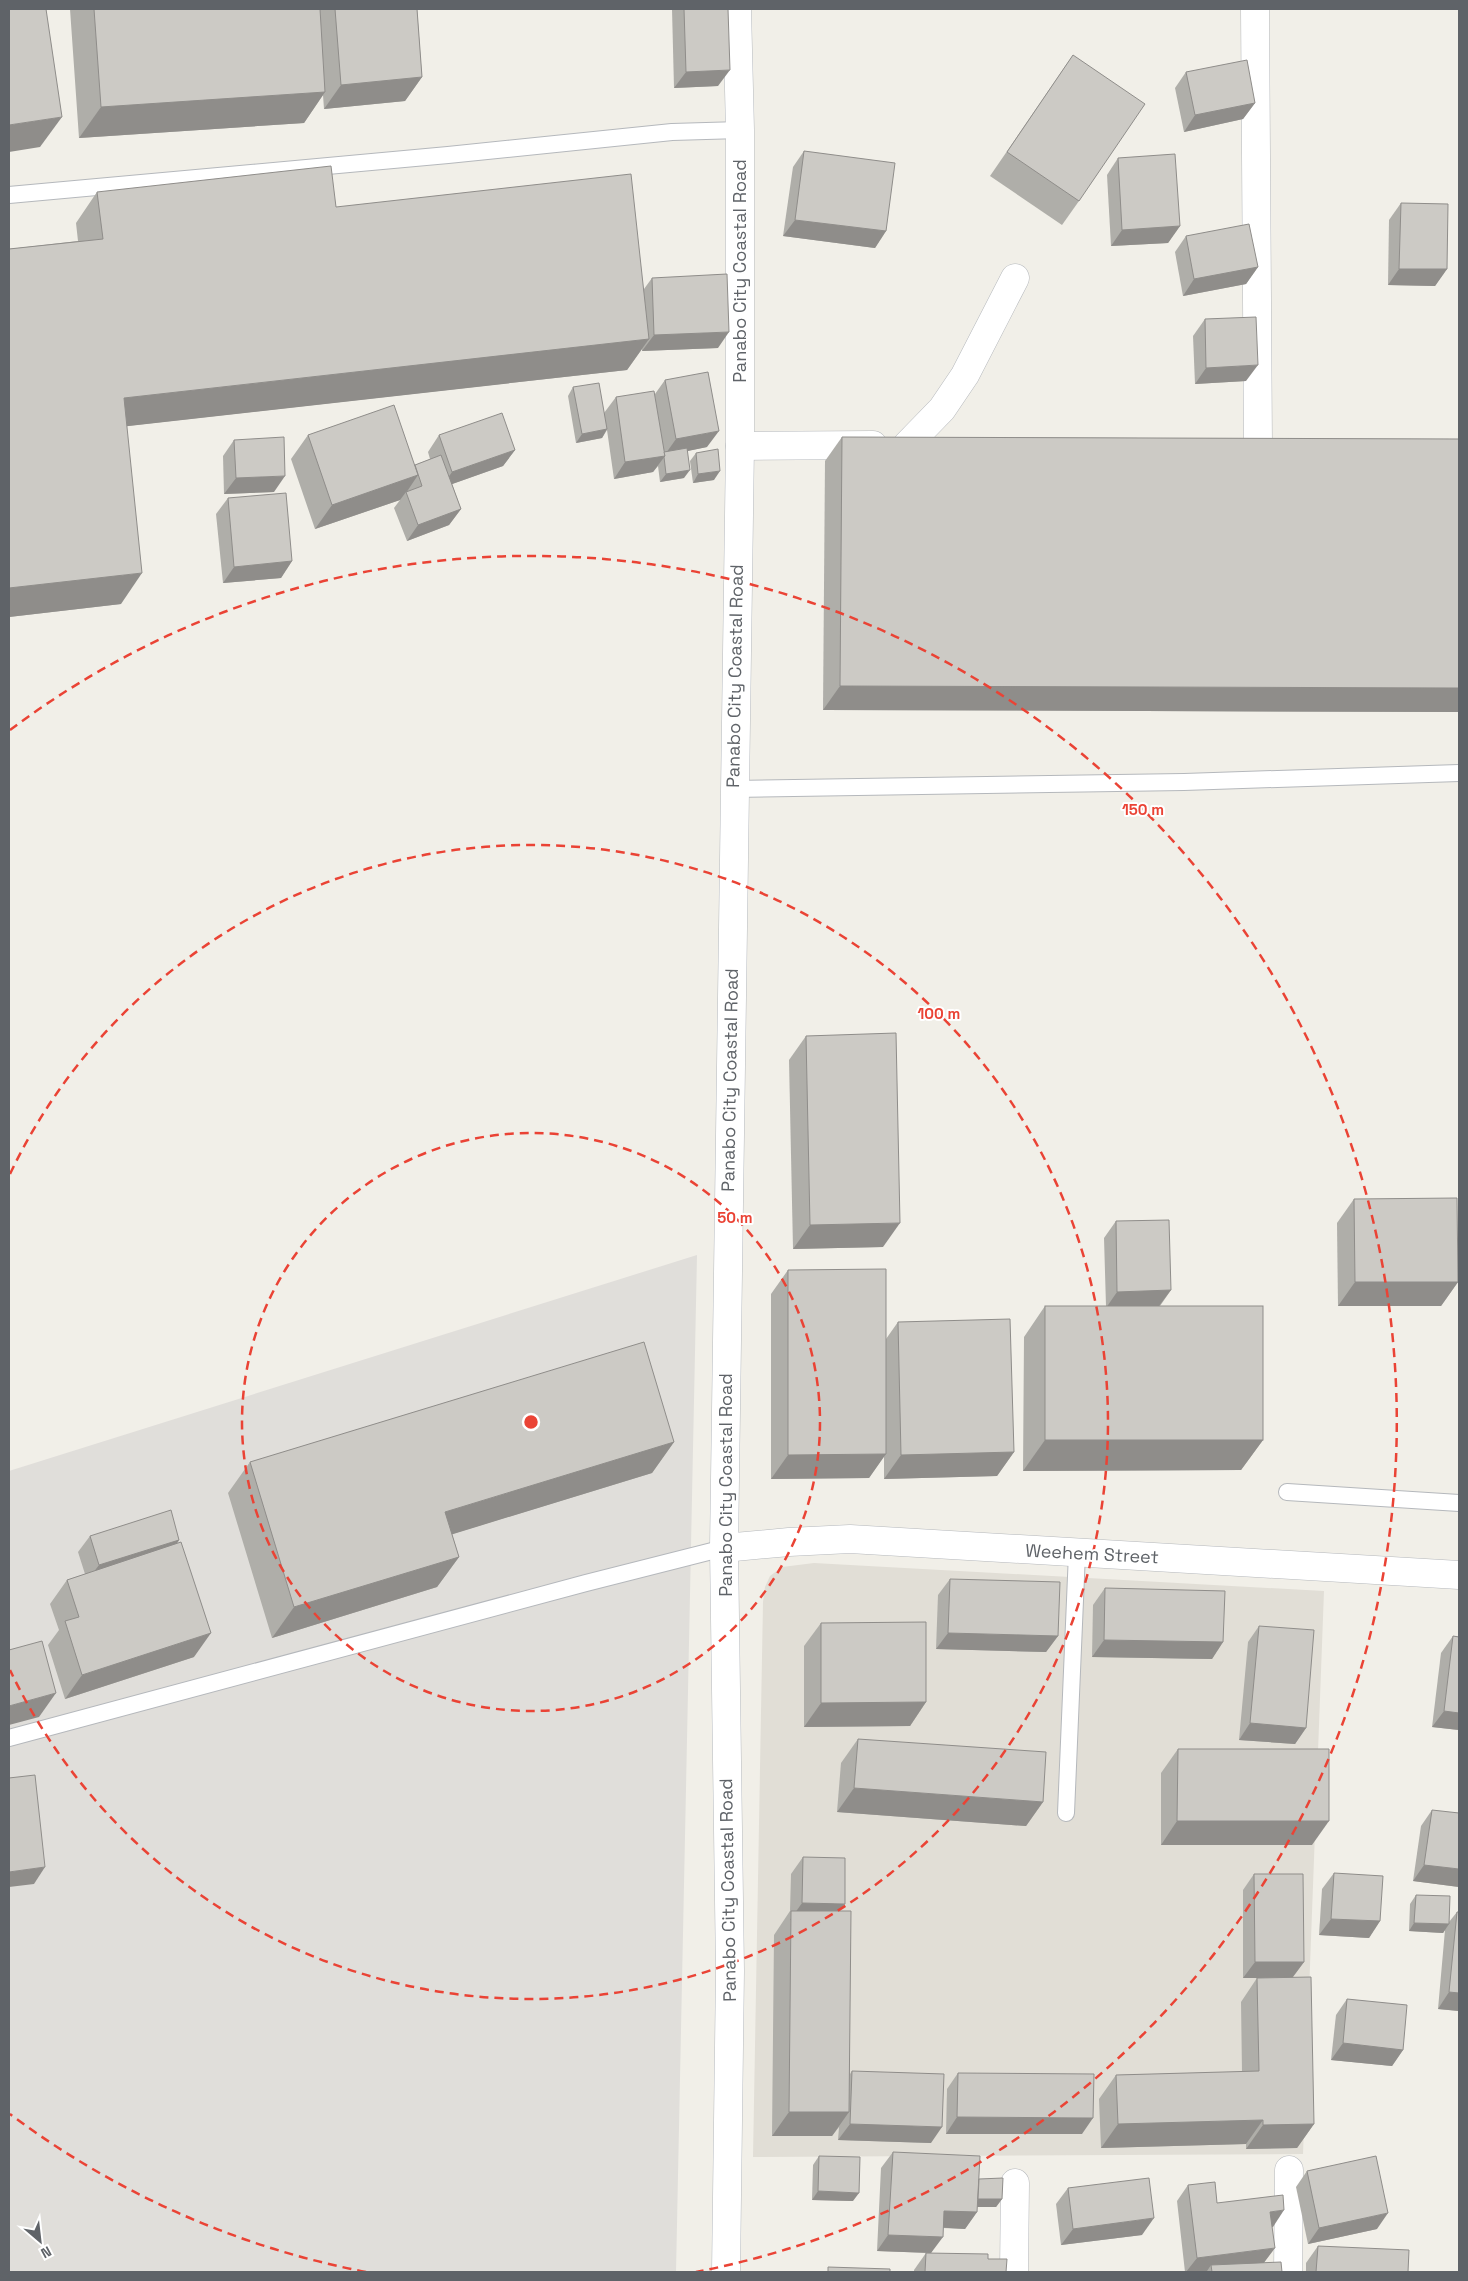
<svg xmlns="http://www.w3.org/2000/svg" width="1468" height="2281" viewBox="0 0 1468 2281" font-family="'Space Grotesk',sans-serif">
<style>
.industrial{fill:#e0deda}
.education{fill:#e1ded6}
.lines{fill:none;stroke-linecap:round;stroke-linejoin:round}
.service-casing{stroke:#b5b8bc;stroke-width:18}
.minor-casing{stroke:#b5b8bc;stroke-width:29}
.tertiary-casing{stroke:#b5b8bc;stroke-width:29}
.secondary-casing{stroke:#b6babf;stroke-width:29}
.service{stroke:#fff;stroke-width:16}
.minor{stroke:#fff;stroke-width:28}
.tertiary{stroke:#fff;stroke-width:28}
.secondary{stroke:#fff;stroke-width:28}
.wall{fill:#afaea9}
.shaded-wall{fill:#8f8d8a}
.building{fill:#cccac5;stroke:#8f8d8a}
.ring{fill:none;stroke:#ea4335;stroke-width:2.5;stroke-dasharray:9 6}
.labels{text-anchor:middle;stroke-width:4;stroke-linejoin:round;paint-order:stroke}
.street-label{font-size:18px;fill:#5f6368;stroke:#fff}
.centre{fill:#ea4335;stroke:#fff;stroke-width:2.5}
.ring-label{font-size:15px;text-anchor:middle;font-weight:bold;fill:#ea4335;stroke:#fff;stroke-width:4;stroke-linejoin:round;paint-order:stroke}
</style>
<rect width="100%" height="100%" fill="#f1efe8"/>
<!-- industrial -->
<path class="industrial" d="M697 1255 676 2272H9V1471Z"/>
<!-- education -->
<path class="education" d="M814 1563 1324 1591 1303 2154 753 2157 763 1602 765 1587 770 1576 782 1567Z"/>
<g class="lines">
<!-- service casing -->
<g class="service-casing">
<g id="service">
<path d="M9 195 448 155 672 132 740 130"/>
<path d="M733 789 1184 782 1459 773"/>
<path d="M1287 1492 1459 1503"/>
<path d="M9 1738 586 1583 724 1548"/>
<path d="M1066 1813 1077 1553"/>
</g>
</g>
<!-- minor casing -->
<g class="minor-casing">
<g id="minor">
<path d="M1255 9 1258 446"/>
<path d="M907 445 942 409 965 375 1015 278"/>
<path d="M740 446 873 445"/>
<path d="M1014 2272 1015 2183"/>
<path d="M1288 2272 1289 2170"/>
</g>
</g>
<!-- tertiary casing -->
<g class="tertiary-casing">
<path id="tertiary" d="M724 1548 789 1542 850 1539 1459 1575"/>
</g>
<!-- secondary casing -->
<g class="secondary-casing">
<path id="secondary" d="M726 2272 730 1971 724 1548 740 446V130L737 9"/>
</g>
<!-- service -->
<use href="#service" class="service"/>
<!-- minor -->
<use href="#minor" class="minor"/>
<!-- tertiary -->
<use href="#tertiary" class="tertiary"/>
<!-- secondary -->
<use href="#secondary" class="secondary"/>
</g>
<!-- wall -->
<g class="wall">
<path d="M70 9H417L422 77 405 101 324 109 323 95 304 123 79 138Z"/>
<path d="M672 9H728L718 86 674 88Z"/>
<path d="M1073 55 1079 201 1062 225 990 176Z"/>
<path d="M1186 72 1255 103 1243 119 1184 132 1175 88Z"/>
<path d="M804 151 886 231 875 248 783 236 793 167Z"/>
<path d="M1118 158 1180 226 1168 243 1111 246 1107 175Z"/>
<path d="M97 192 336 207 644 289 652 278 718 348 642 351V349L627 370 127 426 121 604 9 617V249L78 241 76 223Z"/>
<path d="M1401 203 1447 269 1435 286 1388 285 1389 220Z"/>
<path d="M1186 236 1258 267 1246 284 1183 296 1175 252Z"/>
<path d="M1205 319 1246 381 1195 384 1193 336Z"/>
<path d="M665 380 707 447 687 451 684 478 660 482 658 466 653 472 614 479 607 430 602 438 576 443 568 396 573 387 604 413 616 397 655 394Z"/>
<path d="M308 435 415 465 430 459 428 452 439 435 515 450 503 466 452 484 461 509 449 525 407 541 394 508 400 500 315 529 291 459Z"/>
<path d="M842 437 1459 439V712L823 710 825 461Z"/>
<path d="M234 440 274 492 224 494 223 456Z"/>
<path d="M696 453 714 480 693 483 690 461Z"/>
<path d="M228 498 292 561 281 578 223 583 216 514Z"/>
<path d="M806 1036 883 1247 793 1249 789 1060Z"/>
<path d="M1354 1199 1458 1282 1441 1306H1338L1337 1223Z"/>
<path d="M1116 1221 1171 1290 1160 1306 1263 1440 1241 1470 1023 1471 1024 1337 1045 1306H1106L1104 1238Z"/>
<path d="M788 1270 886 1339 898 1322 1014 1452 997 1476 884 1479V1456L869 1478 771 1479V1294Z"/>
<path d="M674 1442 652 1473 452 1534 459 1557 437 1587 272 1638 228 1493 250 1462Z"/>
<path d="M90 1536 179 1540 177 1544 194 1657 65 1699 48 1645 59 1630 50 1604 67 1580 85 1574 78 1552Z"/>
<path d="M950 1579 1058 1636 1046 1652 936 1649 938 1595Z"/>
<path d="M1105 1588 1223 1642 1212 1659 1092 1657 1093 1605Z"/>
<path d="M821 1623 926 1702 910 1726 804 1727V1646Z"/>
<path d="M1259 1626 1306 1728 1295 1744 1239 1740 1248 1642Z"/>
<path d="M1453 1636 1459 1637V1730L1432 1727 1441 1653Z"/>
<path d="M858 1739 1043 1802 1026 1826 837 1812 841 1763Z"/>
<path d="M1178 1749 1312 1845H1161V1773Z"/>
<path d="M1432 1810 1459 1887 1413 1881 1421 1826Z"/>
<path d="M803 1857 839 1911 850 2074 852 2071 931 2143 838 2140 839 2127 832 2136H772L774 1935 790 1911 791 1874Z"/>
<path d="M1334 1873 1380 1921 1369 1938 1319 1935 1322 1889Z"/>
<path d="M1254 1874 1304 1962 1293 1977 1314 2124 1297 2148 1246 2149V2144L1101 2148 1099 2099 1116 2075 1242 2072 1241 2002 1257 1978H1243V1890Z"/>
<path d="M1416 1895 1449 1922 1457 1912H1459V2011L1438 2009 1445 1930 1443 1933 1409 1931 1410 1904Z"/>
<path d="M1347 1999 1403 2050 1392 2066 1331 2060 1336 2015Z"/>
<path d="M958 2073 1082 2134H946L947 2089Z"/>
<path d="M893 2152 979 2180 1002 2199 996 2207H977V2212L965 2229 943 2228 931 2253 877 2251 881 2168Z"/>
<path d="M819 2156 853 2201 812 2200 813 2165Z"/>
<path d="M1307 2171 1377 2229 1308 2244 1296 2187Z"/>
<path d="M1188 2185 1217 2203 1273 2227H1272L1264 2263 1282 2272H1206L1207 2271 1185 2272 1177 2201Z"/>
<path d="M1068 2188 1142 2235 1061 2245 1056 2204Z"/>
<path d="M1318 2246 1408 2272H1306V2263Z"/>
<path d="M926 2253 988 2259 1006 2272H914V2270Z"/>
</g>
<!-- shaded-wall -->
<g class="shaded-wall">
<path d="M730 70 718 86 674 88 686 72Z"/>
<path d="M422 77 405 101 324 109 341 85Z"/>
<path d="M325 92 304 123 79 138 101 107Z"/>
<path d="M1255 103 1243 119 1184 132 1195 115Z"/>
<path d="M62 117 40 147 9 152V125Z"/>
<path d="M795 220 886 231 875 248 783 236Z"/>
<path d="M1180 226 1168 243 1111 246 1122 230Z"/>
<path d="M1258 267 1246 284 1183 296 1194 279Z"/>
<path d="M1399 269H1447L1435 286 1388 285Z"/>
<path d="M729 332 718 348 642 351 654 335Z"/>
<path d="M649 339 627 370 102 429 124 398Z"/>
<path d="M1258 365 1246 381 1195 384 1206 368Z"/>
<path d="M607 429 602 438 576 443 582 434Z"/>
<path d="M719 431 707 447 664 456 676 439Z"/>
<path d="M515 450 503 466 441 488 452 472Z"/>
<path d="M665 456 653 472 614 479 625 462Z"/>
<path d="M690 470 684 478 660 482 666 474Z"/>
<path d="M720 471 714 480 693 483 698 474Z"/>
<path d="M418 475 406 493V492L400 500 315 529 332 505Z"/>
<path d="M285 476 274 492 224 494 236 478Z"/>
<path d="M461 509 449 525 407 541 418 525Z"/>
<path d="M292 561 281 578 223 583 234 567Z"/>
<path d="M142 573 121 604 9 617V588Z"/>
<path d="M840 686 1459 688V712L823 710Z"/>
<path d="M900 1223 883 1247 793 1249 810 1225Z"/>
<path d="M1355 1282H1458L1441 1306H1338Z"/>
<path d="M1171 1290 1159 1306 1106 1308 1117 1292Z"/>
<path d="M1045 1440H1263L1241 1470 1023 1471Z"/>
<path d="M674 1442 652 1473 424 1543 445 1512Z"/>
<path d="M1014 1452 997 1476 884 1479 901 1455Z"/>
<path d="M886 1454 869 1478 771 1479 788 1455Z"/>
<path d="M179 1540 168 1556 87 1581 99 1565Z"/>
<path d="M459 1557 437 1587 272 1638 294 1607Z"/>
<path d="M211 1633 194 1657 65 1699 82 1675Z"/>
<path d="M948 1633 1058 1636 1046 1652 936 1649Z"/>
<path d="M1104 1640 1223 1642 1212 1659 1092 1657Z"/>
<path d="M56 1693 39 1717 9 1725V1706Z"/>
<path d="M926 1702 910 1726 804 1727 821 1703Z"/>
<path d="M1444 1711 1459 1713V1730L1432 1727Z"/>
<path d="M1250 1723 1306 1728 1295 1744 1239 1740Z"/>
<path d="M854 1788 1043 1802 1026 1826 837 1812Z"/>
<path d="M1177 1821H1329L1312 1845H1161Z"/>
<path d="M1424 1865 1459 1869V1887L1413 1881Z"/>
<path d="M45 1867 34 1884 9 1887V1872Z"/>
<path d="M802 1903 845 1904 833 1920H790Z"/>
<path d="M1331 1919 1380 1921 1369 1938 1319 1935Z"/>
<path d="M1414 1923 1449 1924 1443 1933 1409 1931Z"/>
<path d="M1255 1962H1304L1292 1978H1243Z"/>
<path d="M1449 1992 1459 1993V2011L1438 2009Z"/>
<path d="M1343 2043 1403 2050 1392 2066 1331 2060Z"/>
<path d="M789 2112H849L832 2136H772Z"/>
<path d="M957 2117 1093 2118 1082 2134H946Z"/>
<path d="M1263 2120 1246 2144 1101 2148 1118 2124Z"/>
<path d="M850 2124 942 2127 931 2143 838 2140Z"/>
<path d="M1314 2124 1297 2148 1246 2149 1263 2125Z"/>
<path d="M818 2191 859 2193 853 2201 812 2200Z"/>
<path d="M978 2199H1002L996 2207H973Z"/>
<path d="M1284 2210 1273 2227 1258 2229 1270 2212Z"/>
<path d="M944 2211 977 2212 965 2229 933 2227Z"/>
<path d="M1388 2213 1377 2229 1308 2244 1319 2228Z"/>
<path d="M1154 2218 1142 2235 1061 2245 1073 2229Z"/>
<path d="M888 2235 943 2237 931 2253 877 2251Z"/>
<path d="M1275 2248 1263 2264 1211 2265 1207 2271 1186 2272 1197 2258Z"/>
</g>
<!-- building -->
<g class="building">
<path d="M9 9H46L62 117 9 125Z"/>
<path d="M94 9H320L325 92 101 107Z"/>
<path d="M335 9H417L422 77 341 85Z"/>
<path d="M684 9H728L730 70 686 72Z"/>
<path d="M1073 55 1145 104 1079 201 1007 152Z"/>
<path d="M1247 60 1255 103 1195 115 1186 72Z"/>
<path d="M804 151 895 163 886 231 795 220Z"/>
<path d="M1175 154 1180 226 1122 230 1118 158Z"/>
<path d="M331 166 336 207 631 174 649 339 124 398 142 573 9 588V249L103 239 97 192Z"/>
<path d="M1401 203 1448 204 1447 269H1399Z"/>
<path d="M1249 224 1258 267 1194 279 1186 236Z"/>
<path d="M727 274 729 332 654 335 652 278Z"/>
<path d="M1256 317 1258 365 1206 368 1205 319Z"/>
<path d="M708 372 719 431 676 439 665 380Z"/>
<path d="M599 383 607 429 582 434 573 387Z"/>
<path d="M654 391 665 456 625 462 616 397Z"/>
<path d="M394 405 418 475 332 505 308 435Z"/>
<path d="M502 413 515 450 452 472 439 435Z"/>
<path d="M284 437 285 476 236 478 234 440Z"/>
<path d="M842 437 1459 439V688L840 686Z"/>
<path d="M687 448 690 470 666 474 664 457 665 456 664 452Z"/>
<path d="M718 449 720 471 698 474 696 453Z"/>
<path d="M441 455 461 509 418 525 406 492 422 486 415 465Z"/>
<path d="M286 493 292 561 234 567 228 498Z"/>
<path d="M896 1033 900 1223 810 1225 806 1036Z"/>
<path d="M1457 1198 1458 1282H1355L1354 1199Z"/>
<path d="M1169 1220 1171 1290 1117 1292 1116 1221Z"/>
<path d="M886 1269V1454L788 1455V1270Z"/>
<rect x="1045" y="1306" width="218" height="134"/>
<path d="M1010 1319 1014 1452 901 1455 898 1322Z"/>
<path d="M644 1342 674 1442 445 1512 459 1557 294 1607 250 1462Z"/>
<path d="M171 1510 179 1540 99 1565 90 1536Z"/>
<path d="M181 1542 211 1633 82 1675 65 1621 79 1617 67 1580Z"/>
<path d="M950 1579 1060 1582 1058 1636 948 1633Z"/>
<path d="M1105 1588 1225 1591 1223 1642 1104 1640Z"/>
<path d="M926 1622V1702L821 1703V1623Z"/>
<path d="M1259 1626 1314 1630 1306 1728 1250 1723Z"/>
<path d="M1453 1636 1459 1637V1713L1444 1711Z"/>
<path d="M42 1641 56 1693 9 1706V1650Z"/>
<path d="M858 1739 1046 1752 1043 1802 854 1788Z"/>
<path d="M1178 1749H1329V1821H1177Z"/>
<path d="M35 1775 45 1867 9 1872V1778Z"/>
<path d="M1432 1810 1459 1813V1869L1424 1865Z"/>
<path d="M803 1857 845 1858V1904L802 1903Z"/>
<path d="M1334 1873 1383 1876 1380 1921 1331 1919Z"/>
<path d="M1254 1874H1303L1304 1962H1255Z"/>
<path d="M1416 1895 1450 1896 1449 1924 1414 1923Z"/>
<path d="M791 1911H851L849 2112H789Z"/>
<path d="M1457 1912H1459V1993L1449 1992Z"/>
<path d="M1311 1977 1314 2124 1263 2125V2120L1118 2124 1116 2075 1259 2071 1257 1978Z"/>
<path d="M1347 1999 1407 2005 1403 2050 1343 2043Z"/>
<path d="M852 2071 944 2074 942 2127 850 2124Z"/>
<path d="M958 2073 1094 2074 1093 2118 957 2117Z"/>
<path d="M893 2152 980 2156 977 2212 944 2211 943 2237 888 2235Z"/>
<path d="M819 2156 860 2157 859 2193 818 2191Z"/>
<path d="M1376 2156 1388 2213 1319 2228 1307 2171Z"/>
<path d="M1003 2178 1002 2199H978L979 2179Z"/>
<path d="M1149 2178 1154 2218 1073 2229 1068 2188Z"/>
<path d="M1215 2182 1217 2203 1283 2195 1284 2210 1270 2212 1275 2248 1197 2258 1188 2185Z"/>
<path d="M1318 2246 1409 2250 1408 2272H1316Z"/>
<path d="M926 2253 988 2254V2259H1007L1006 2272H925Z"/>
<path d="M1281 2262 1282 2272H1212L1211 2265Z"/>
<path d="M828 2267 890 2269V2272H828Z"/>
</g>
<!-- distance rings -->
<g class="ring">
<circle cx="531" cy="1422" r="289"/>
<path d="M10 1174A577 577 0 1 1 10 1670"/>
<path d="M366 2272A866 866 0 0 1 10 2114M10 730A866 866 0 1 1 696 2272"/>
</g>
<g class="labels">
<!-- street labels -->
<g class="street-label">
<text transform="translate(740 271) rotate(-90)" y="6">Panabo City Coastal Road</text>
<text transform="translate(735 676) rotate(-89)" y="6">Panabo City Coastal Road</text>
<text transform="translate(730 1080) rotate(-89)" y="6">Panabo City Coastal Road</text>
<text transform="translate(726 1485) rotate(-90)" y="6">Panabo City Coastal Road</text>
<text transform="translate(1092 1554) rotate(3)" y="6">Weehem Street</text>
<text transform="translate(728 1890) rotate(-91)" y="6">Panabo City Coastal Road</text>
</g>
</g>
<circle cx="531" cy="1422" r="8" class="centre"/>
<g class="ring-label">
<text x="1143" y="815">150 m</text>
<text x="939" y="1019">100 m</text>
<text x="735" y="1223">50 m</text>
</g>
<!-- border -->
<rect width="1468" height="2281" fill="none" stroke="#5f6368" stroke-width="20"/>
<!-- north arrow -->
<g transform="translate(40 2241) rotate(152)" stroke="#ffffff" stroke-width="4" paint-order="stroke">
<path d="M0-4L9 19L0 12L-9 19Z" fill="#5f6368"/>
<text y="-8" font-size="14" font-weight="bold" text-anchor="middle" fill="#5f6368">N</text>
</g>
</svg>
